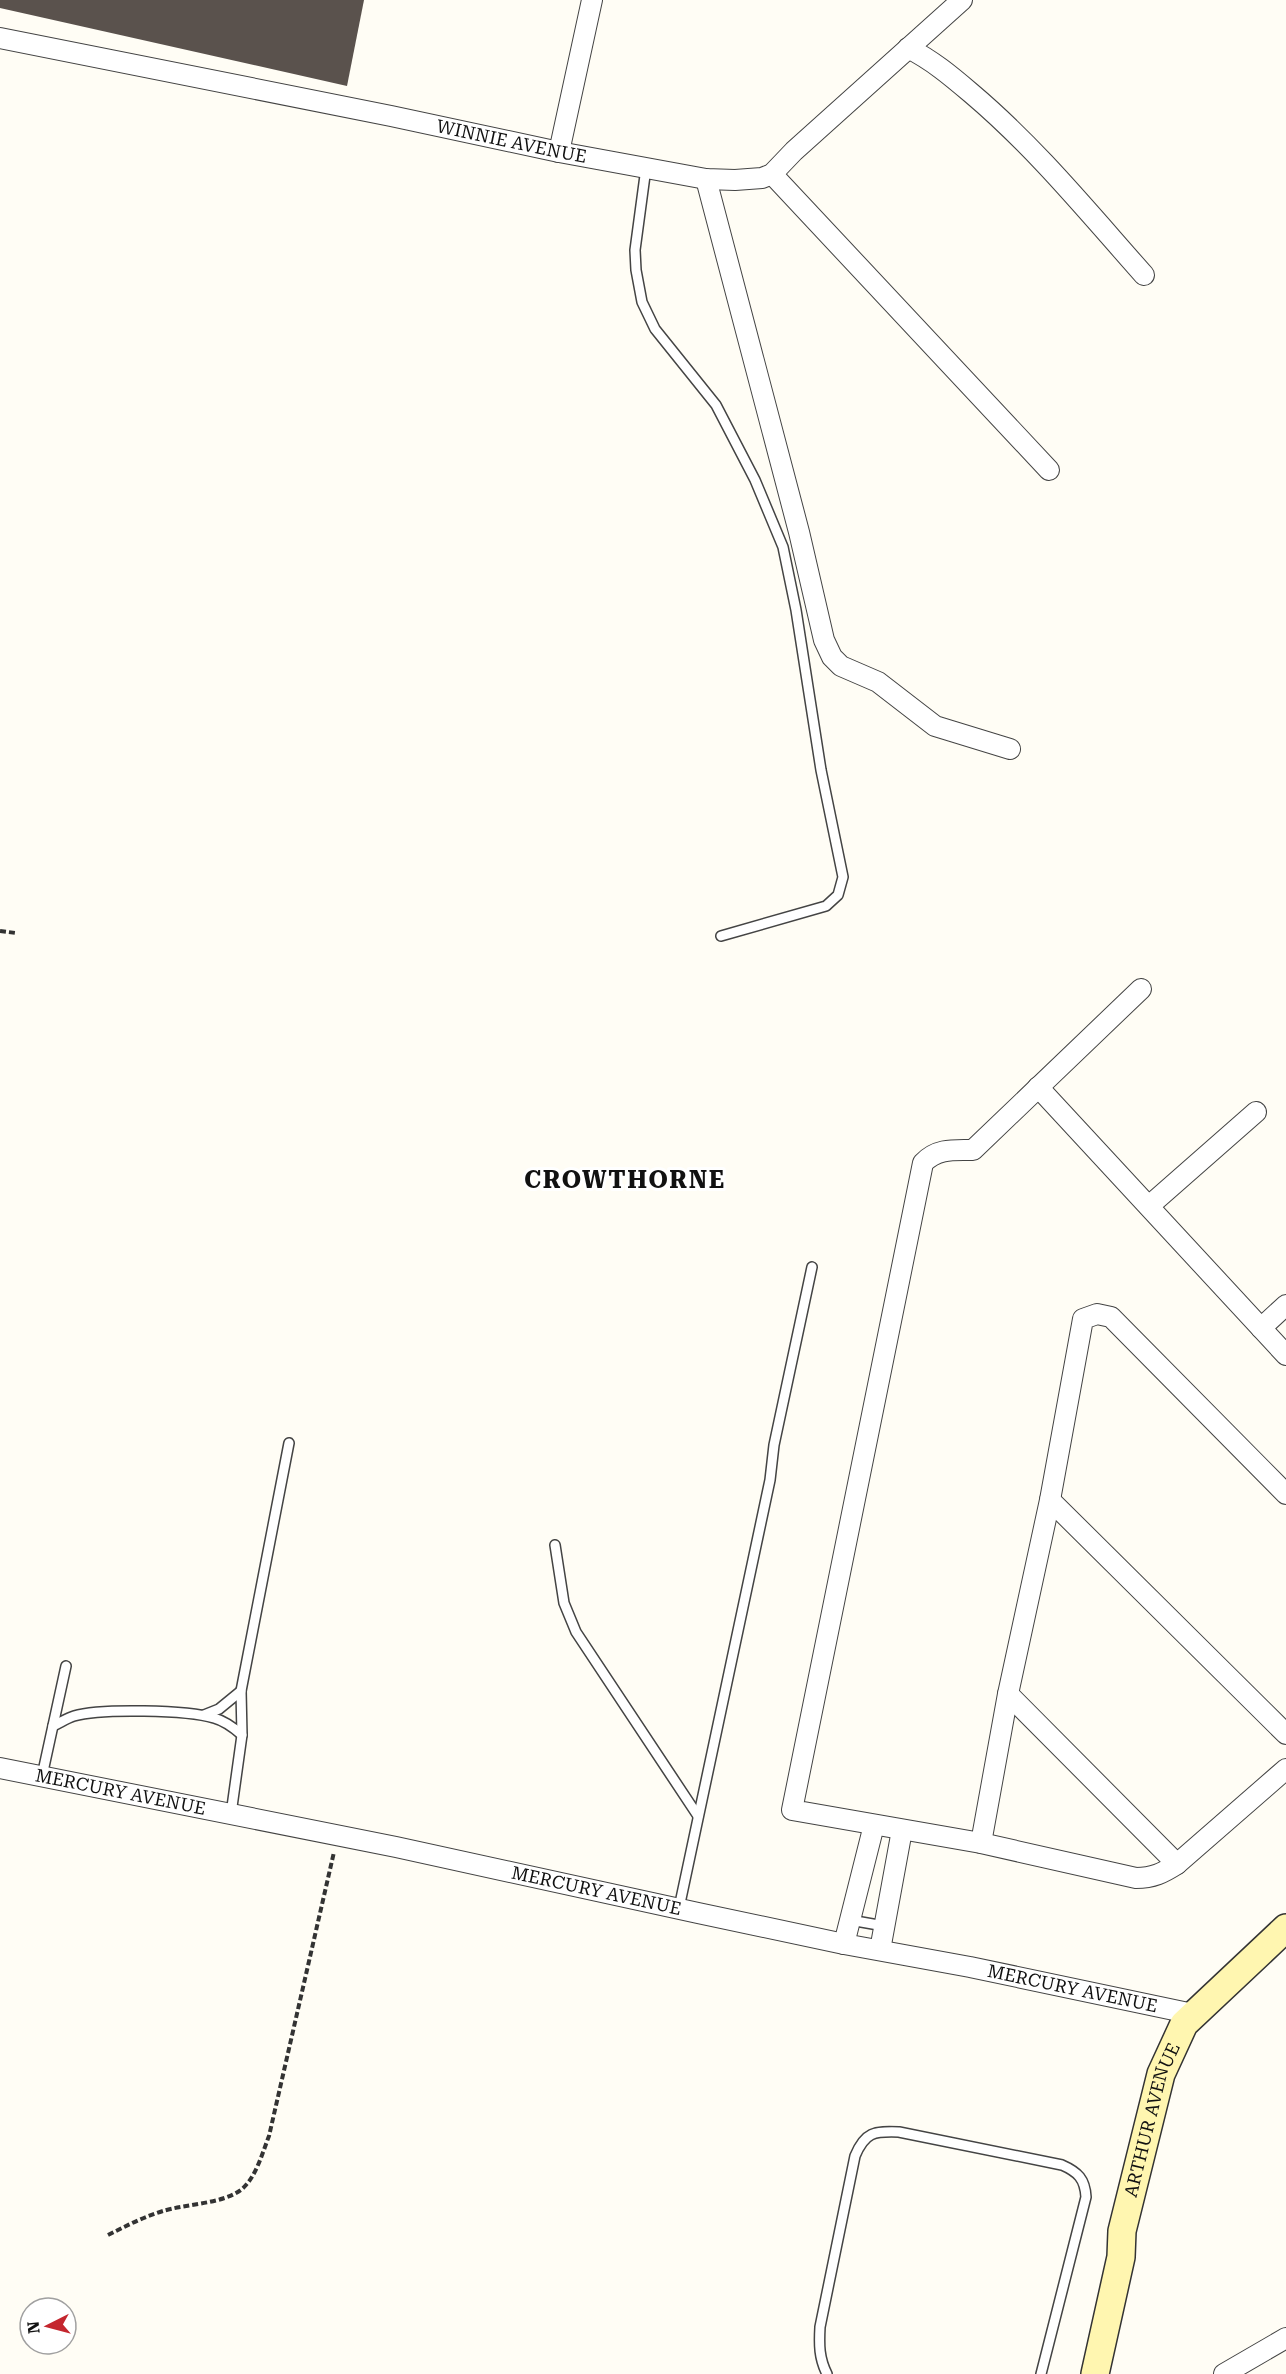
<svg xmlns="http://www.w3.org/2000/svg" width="1286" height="2374" viewBox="0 0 1286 2374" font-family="'Roboto Serif',serif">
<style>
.building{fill:#5a524d}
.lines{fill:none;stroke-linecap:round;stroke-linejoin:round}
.lane-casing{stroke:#444;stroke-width:12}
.street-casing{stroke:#444;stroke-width:22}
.secondary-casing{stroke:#333;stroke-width:30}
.path{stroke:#333;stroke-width:4;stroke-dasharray:6 3;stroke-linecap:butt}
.lane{stroke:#fff;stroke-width:9}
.street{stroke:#fff;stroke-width:20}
.secondary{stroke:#fff6b0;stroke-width:27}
.labels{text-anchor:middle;stroke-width:6;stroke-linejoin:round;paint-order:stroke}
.street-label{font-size:18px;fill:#111;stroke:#fff}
.district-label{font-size:24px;font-weight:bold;letter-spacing:1.5px;fill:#111;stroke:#fff}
</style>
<rect width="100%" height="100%" fill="#fffdf5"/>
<!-- building -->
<path class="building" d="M0 0H364L347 86 0 8Z"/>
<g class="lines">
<!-- lane casing -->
<g class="lane-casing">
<g id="lane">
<path d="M646 168 635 250 636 270 642 302 655 329 716 405 755 480 783 547 796 610 821 770 843 877 838 895 826 906 721 936"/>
<path d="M555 1545 564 1603 576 1632 698 1816"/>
<path d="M204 1715 219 1709 241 1691"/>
<path d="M53 1726C60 1723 67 1718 74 1716 100 1708 188 1710 214 1718 225 1721 233 1727 242 1735"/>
<path d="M42 1776 66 1666"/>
<path d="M231 1814 242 1735 241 1691 289 1443"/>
<path d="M679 1908 770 1480 774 1445 812 1267"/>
<path d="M850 1920 884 1926"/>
<path d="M827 2374C819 2358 819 2345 820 2327L855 2156C865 2132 874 2131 899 2132L1062 2165C1078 2172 1085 2179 1086 2197L1041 2374"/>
</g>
</g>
<!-- street casing -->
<g class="street-casing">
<g id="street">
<path id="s1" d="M0 38 391 116 559 152 706 179 735 180 762 178 772 174 794 151 962 0"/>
<path d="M908 48C932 60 951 76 971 93 1035 147 1088 212 1144 275"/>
<path d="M559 152 592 0"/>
<path d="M772 174 1049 470"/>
<path d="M706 179 799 532 824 640 832 657 841 666 878 682 935 726 1010 749"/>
<path d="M1141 989 973 1150C954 1150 937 1148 923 1163L792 1810 981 1843 1136 1878C1153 1878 1163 1873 1177 1864L1286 1769"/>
<path d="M1038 1087 1286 1355"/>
<path d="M1149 1206 1256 1112"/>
<path d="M1261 1328 1286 1305"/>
<path d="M1050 1500 1286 1734"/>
<path d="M1008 1694 1177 1864"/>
<path id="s2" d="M0 1768 396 1847 698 1913 844 1944 970 1967 1193 2014"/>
<path d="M981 1843 1008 1694 1050 1500 1083 1319 1097 1314 1111 1317 1286 1494"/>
<path d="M844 1944 874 1825"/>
<path d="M880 1950 902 1830"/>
<path d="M1224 2374 1286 2338"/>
</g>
</g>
<!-- secondary casing -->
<g class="secondary-casing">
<g id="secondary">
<path id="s3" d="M1095 2374 1121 2257 1122 2231 1161 2074 1184 2024 1286 1928"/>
</g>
</g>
<!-- path -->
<g class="path">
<path d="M0 931 16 933"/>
<path d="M108 2235C126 2226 143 2217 163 2211 185 2204 224 2204 242 2189 256 2177 262 2154 269 2136L334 1852"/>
</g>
<!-- lane -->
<use href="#lane" class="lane"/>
<!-- street -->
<use href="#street" class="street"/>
<!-- secondary -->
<use href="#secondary" class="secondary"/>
</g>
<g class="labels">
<!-- street labels -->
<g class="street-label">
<text dy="6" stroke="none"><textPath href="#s1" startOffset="522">WINNIE AVENUE</textPath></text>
<text dy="6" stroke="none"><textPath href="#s2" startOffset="123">MERCURY AVENUE</textPath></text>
<text dy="6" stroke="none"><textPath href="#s2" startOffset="609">MERCURY AVENUE</textPath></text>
<text dy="6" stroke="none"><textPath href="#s2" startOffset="1095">MERCURY AVENUE</textPath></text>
<text dy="6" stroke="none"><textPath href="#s3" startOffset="261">ARTHUR AVENUE</textPath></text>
</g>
<!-- district labels -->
<g class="district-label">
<text x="625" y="1188">CROWTHORNE</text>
</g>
</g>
<!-- north arrow -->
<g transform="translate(48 2326) rotate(264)"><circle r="28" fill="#ffffff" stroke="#a0a0a0" stroke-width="1.5"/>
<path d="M0-4.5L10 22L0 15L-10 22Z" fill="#c4262e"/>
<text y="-9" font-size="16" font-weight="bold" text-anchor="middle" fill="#111111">N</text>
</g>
</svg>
